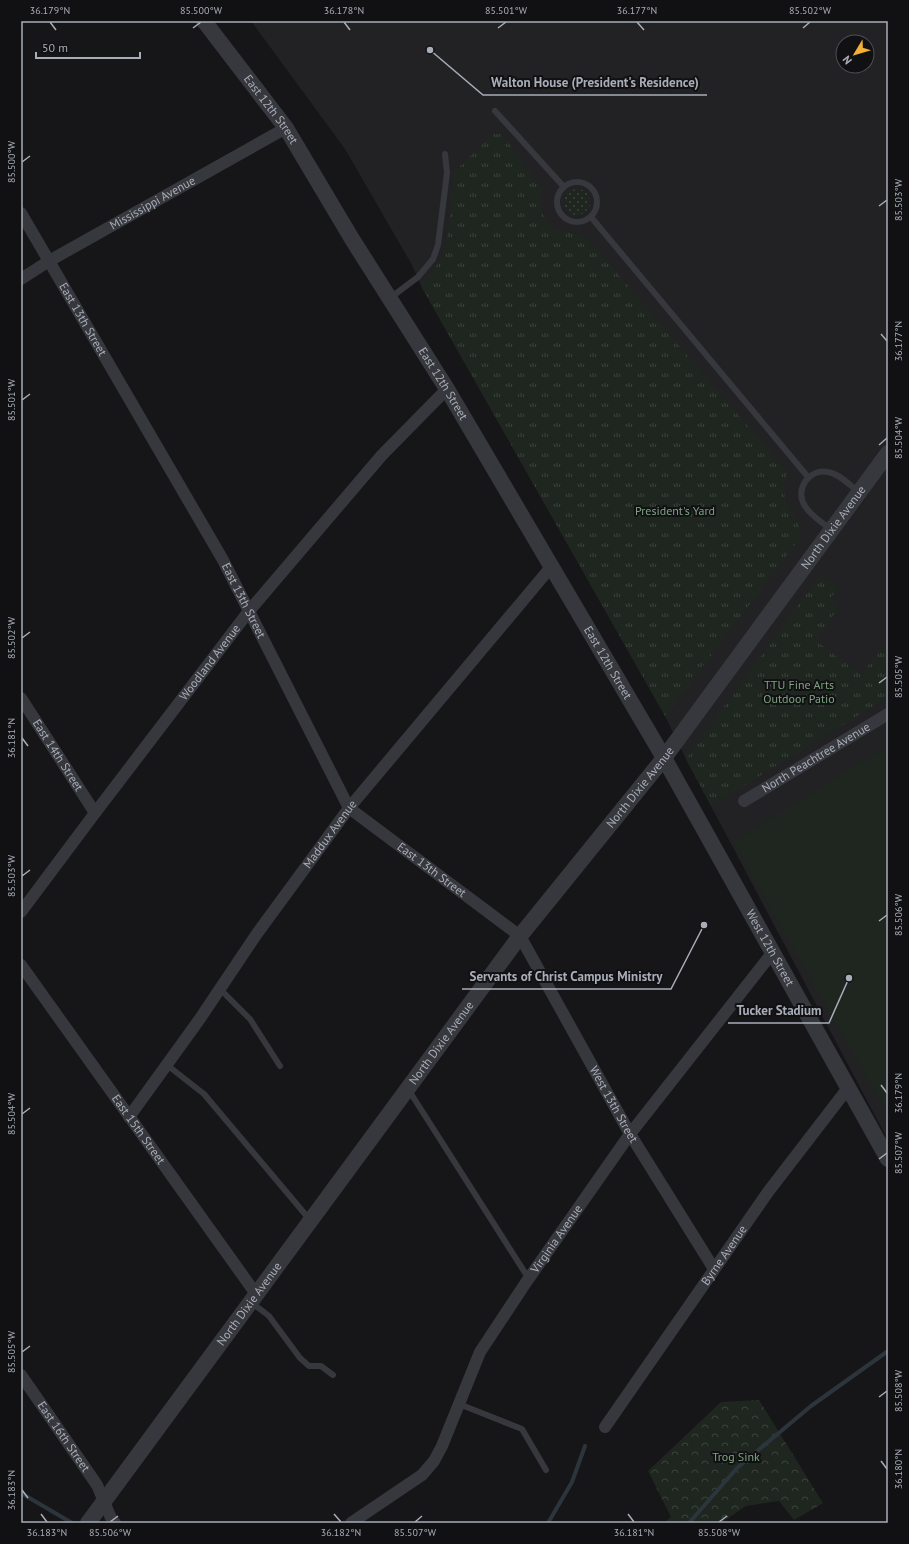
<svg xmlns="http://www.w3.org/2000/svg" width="909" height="1544" viewBox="0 0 909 1544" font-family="'PT Sans',sans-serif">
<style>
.built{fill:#222225;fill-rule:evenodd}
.grass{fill:url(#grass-dots)}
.forest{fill:url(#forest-crowns)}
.park{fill:url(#park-tufts)}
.pitch{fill:#1e261f}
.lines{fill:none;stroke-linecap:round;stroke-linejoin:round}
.stream{stroke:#2c353c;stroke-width:4}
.service{stroke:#37383d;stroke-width:6}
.minor{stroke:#37383d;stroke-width:12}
.tertiary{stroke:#37383d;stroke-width:16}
.ticks{fill:none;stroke:#a8adb8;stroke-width:1.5}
.labels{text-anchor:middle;stroke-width:4;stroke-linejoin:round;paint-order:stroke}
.street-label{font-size:12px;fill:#a8adb8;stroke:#111113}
.park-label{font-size:12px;fill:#7fa381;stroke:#111113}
.leader{fill:none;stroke:#a8adb8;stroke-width:1.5}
.callout-dot{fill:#a8adb8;stroke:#111113;stroke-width:1.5}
.callout-label{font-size:13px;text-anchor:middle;font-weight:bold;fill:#a8adb8;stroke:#111113;stroke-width:4;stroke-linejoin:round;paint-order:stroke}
.neatline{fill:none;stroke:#a8adb8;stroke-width:1.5}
.ticks-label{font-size:10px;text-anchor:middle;fill:#a8adb8}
</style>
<defs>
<pattern id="grass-dots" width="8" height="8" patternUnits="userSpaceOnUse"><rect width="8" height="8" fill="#1e261f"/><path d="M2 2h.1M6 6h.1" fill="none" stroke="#3c433d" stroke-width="1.8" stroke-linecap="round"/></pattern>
<pattern id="forest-crowns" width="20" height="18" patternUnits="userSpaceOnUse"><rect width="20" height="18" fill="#1e261f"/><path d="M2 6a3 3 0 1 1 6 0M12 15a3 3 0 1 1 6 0" fill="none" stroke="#3c433d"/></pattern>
<pattern id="park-tufts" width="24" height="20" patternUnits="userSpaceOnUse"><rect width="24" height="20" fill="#1e261f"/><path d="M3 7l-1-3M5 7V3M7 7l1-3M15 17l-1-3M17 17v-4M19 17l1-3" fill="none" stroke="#3c433d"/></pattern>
</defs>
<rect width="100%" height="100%" fill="#161618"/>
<!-- built -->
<path class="built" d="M251 21H888V1140L686 759 665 716 421 286 412 265 345 149ZM843 42H867V66H843Z"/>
<!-- grass -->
<circle class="grass" cx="577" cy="202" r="13"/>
<!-- forest -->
<path class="forest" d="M759 1400 823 1503 794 1520 779 1501 746 1506 721 1523H664L671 1517 648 1471 721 1402Z"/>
<!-- park -->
<g class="park">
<path d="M493 134H502L541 187C537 226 552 229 585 236L787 472 784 488 785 500 799 526 801 537 665 716 421 286 442 258 449 228 454 172Z"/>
<path d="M820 575 838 588 831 598 840 606 815 640 861 675 888 640V697L711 806 686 759Z"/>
</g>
<!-- pitch -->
<path class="pitch" d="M888 746V1115L733 842Z"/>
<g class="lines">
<!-- stream -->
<g class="stream">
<path d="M21 1493 72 1523"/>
<path d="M548 1523 572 1482 585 1446"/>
<path d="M689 1523 737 1468 811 1406 888 1351"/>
</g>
<!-- service -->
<g class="service">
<path d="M495 111 564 187"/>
<circle cx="577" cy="202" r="20"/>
<path d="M591 217 808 477"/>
<path d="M390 298 418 277 433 259 438 245 447 173 445 154"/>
<path d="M830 529C822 522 811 516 805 506 794 490 809 468 828 472 840 474 849 485 859 492"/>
<path d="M220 989 250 1019 280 1066"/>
<path d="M167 1065 204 1094 310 1220"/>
<path d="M408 1089 529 1279"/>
<path d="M251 1302 269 1316 300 1358 309 1366H321L333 1375"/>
<path d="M459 1404 522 1429 546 1470"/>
</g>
<!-- minor -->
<g class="minor">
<path id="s1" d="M21 213 223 560 349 808 520 936 630 1134 714 1269"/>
<path id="s2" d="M21 279 49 261 286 128"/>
<path id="s3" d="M21 698 95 813"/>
<path id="s4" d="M744 801 888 714"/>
<path id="s5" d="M21 912 95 813 249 611 382 455 447 389"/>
<path id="s6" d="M21 965 256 1294"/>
<path id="s7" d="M129 1117 199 1020 256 935 349 808 551 567"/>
<path id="s8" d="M21 1375 97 1485 111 1518 115 1523"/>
<path id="s9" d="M605 1427 768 1192 848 1088"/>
<path id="s10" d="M351 1523 422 1475 434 1461 442 1446 480 1352 527 1281 630 1134 773 952"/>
</g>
<!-- tertiary -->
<g class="tertiary">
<path id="s11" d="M204 21 286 128 352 239 447 389 664 758 888 1159"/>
<path id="s12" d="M88 1523 520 936 664 758 888 453"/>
</g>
</g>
<!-- ticks -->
<path class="ticks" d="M50 22 56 30M344 22 350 30M637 22 644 30M193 28 201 22M498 28 506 22M803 28 810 22M22 162 30 156M879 206 887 200M881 334 887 341M22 400 30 394M879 445 887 438M22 638 30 632M879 683 887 677M22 738 28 746M22 876 30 870M879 921 887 915M881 1085 887 1093M22 1114 30 1108M879 1159 887 1153M22 1352 30 1346M879 1397 887 1391M881 1461 887 1469M22 1490 28 1498M41 1514 47 1522M334 1514 341 1522M628 1514 634 1522M110 1522 118 1516M415 1522 422 1516M719 1522 727 1516"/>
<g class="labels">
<!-- street labels -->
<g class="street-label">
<text dy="4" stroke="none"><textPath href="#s11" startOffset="111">East 12th Street</textPath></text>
<text dy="4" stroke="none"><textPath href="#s2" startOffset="152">Mississippi Avenue</textPath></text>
<text dy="4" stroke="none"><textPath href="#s1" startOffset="123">East 13th Street</textPath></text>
<text dy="4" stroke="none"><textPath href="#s11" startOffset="435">East 12th Street</textPath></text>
<text dy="4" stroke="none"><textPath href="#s12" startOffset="1244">North Dixie Avenue</textPath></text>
<text dy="4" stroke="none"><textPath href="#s1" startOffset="447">East 13th Street</textPath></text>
<text dy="4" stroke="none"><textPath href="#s5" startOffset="313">Woodland Avenue</textPath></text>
<text dy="4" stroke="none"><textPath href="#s11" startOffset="759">East 12th Street</textPath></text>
<text dy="4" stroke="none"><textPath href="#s3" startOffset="68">East 14th Street</textPath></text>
<text dy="4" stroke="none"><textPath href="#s4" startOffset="84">North Peachtree Avenue</textPath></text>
<text dy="4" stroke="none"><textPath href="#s12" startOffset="920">North Dixie Avenue</textPath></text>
<text dy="4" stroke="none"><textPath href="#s7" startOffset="347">Maddux Avenue</textPath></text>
<text dy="4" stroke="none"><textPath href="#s1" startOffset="783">East 13th Street</textPath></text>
<text dy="4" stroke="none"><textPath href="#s11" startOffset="1087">West 12th Street</textPath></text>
<text dy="4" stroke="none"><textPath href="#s12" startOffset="596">North Dixie Avenue</textPath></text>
<text dy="4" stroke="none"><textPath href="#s1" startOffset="1086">West 13th Street</textPath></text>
<text dy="4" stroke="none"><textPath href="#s6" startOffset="202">East 15th Street</textPath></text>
<text dy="4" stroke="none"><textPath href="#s10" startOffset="359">Virginia Avenue</textPath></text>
<text dy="4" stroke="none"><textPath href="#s9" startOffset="209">Byrne Avenue</textPath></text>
<text dy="4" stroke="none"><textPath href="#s12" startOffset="272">North Dixie Avenue</textPath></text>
<text dy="4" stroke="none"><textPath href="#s8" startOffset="75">East 16th Street</textPath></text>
</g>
<!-- park labels -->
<g class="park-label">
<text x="675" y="515">President's Yard</text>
<text x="799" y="689">TTU Fine Arts<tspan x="799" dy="14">Outdoor Patio</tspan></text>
<text x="736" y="1461">Trog Sink</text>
</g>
</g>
<!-- callouts -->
<path class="leader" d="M430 50L483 95H707M704 925L671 989H462M849 978L829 1023H728"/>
<g class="callout-dot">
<circle cx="430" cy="50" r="4"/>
<circle cx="704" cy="925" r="4"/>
<circle cx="849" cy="978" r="4"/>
</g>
<g class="callout-label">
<text x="595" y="87">Walton House (President's Residence)</text>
<text x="566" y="981">Servants of Christ Campus Ministry</text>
<text x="779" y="1015">Tucker Stadium</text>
</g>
<!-- border -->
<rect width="909" height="1544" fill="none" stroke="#111113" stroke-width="44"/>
<!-- north arrow -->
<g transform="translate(855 54) rotate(232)"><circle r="19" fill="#111113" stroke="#4d4f55"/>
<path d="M0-3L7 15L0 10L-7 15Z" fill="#f2b134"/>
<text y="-6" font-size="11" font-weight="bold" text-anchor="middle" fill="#a8adb8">N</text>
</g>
<!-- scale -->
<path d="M36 52v6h104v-6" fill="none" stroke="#a8adb8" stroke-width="2"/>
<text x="42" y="52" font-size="12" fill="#a8adb8" stroke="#111113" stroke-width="3" paint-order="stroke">50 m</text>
<rect x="22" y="22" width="865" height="1500" class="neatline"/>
<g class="ticks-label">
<text x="50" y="14">36.179°N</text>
<text x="201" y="14">85.500°W</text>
<text x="344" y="14">36.178°N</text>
<text x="506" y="14">85.501°W</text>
<text x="637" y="14">36.177°N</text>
<text x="810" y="14">85.502°W</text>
<text transform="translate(11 162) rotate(-90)" y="4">85.500°W</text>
<text transform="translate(898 200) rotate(-90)" y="4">85.503°W</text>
<text transform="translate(898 341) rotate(-90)" y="4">36.177°N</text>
<text transform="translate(11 400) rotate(-90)" y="4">85.501°W</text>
<text transform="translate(898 438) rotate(-90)" y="4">85.504°W</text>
<text transform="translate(11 638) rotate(-90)" y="4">85.502°W</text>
<text transform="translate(898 677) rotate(-90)" y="4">85.505°W</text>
<text transform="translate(11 738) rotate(-90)" y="4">36.181°N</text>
<text transform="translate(11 876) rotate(-90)" y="4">85.503°W</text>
<text transform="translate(898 915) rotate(-90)" y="4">85.506°W</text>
<text transform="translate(898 1093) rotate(-90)" y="4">36.179°N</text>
<text transform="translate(11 1114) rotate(-90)" y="4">85.504°W</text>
<text transform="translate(898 1153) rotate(-90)" y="4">85.507°W</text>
<text transform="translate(11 1352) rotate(-90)" y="4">85.505°W</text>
<text transform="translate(898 1391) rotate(-90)" y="4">85.508°W</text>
<text transform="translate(898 1469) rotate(-90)" y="4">36.180°N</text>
<text transform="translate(11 1490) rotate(-90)" y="4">36.183°N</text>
<text x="47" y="1536">36.183°N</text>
<text x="110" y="1536">85.506°W</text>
<text x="341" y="1536">36.182°N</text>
<text x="415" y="1536">85.507°W</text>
<text x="634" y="1536">36.181°N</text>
<text x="719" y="1536">85.508°W</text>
</g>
</svg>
